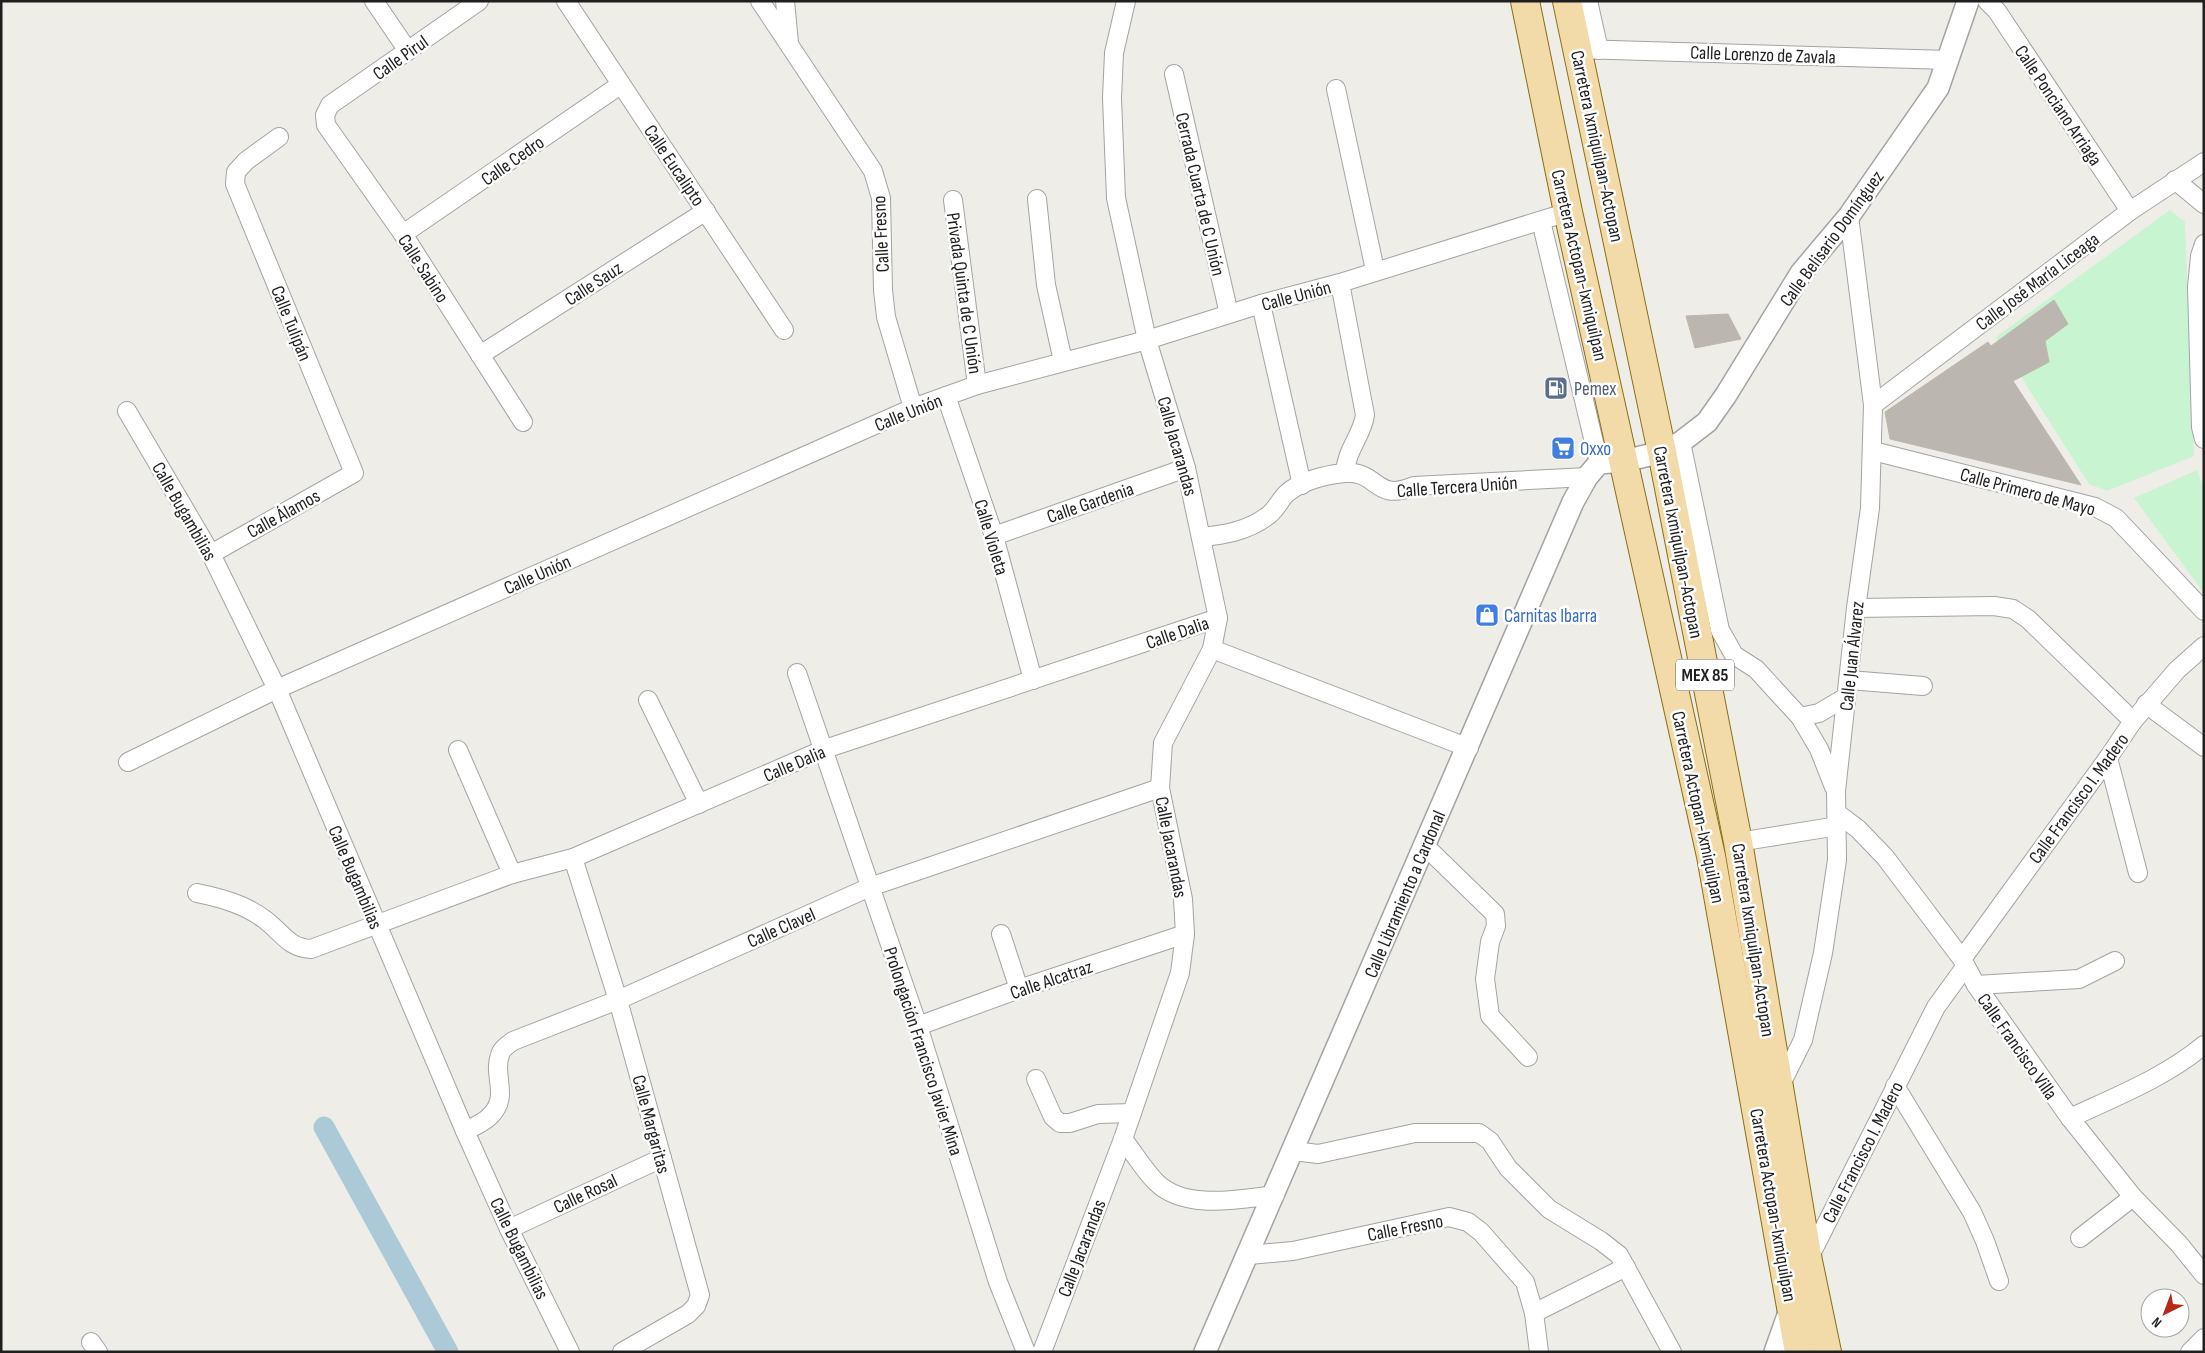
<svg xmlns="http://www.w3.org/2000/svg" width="2205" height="1353" viewBox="0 0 2205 1353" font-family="'Sofia Sans Condensed',sans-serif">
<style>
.park{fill:#c9f4d1}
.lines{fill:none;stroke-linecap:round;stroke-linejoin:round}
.canal{stroke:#acc9d8;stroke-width:21}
.building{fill:#bcb6b0;stroke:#bfb6ab}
.minor-casing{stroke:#a3a3a3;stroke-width:20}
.tertiary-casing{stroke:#a3a3a3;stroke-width:24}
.primary-casing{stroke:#8a6e11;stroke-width:30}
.minor{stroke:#fff;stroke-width:18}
.tertiary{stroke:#fff;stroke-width:21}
.primary{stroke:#f2daa9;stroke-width:28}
.labels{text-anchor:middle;stroke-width:5;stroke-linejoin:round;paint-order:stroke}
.shield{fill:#fff;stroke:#626262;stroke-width:1}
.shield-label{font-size:18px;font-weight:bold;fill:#1f1f1f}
.street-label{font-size:19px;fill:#1f1f1f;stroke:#fff}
.service-label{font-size:19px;fill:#4e5e75;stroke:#fff;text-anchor:start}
.shop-label{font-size:19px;fill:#366cbe;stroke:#fff;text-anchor:start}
</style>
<rect width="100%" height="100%" fill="#efede7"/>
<!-- park -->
<g class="park">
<path d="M2170 210 2185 222 2194 456 2107 491 2089 484 1996 337Z"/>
<path d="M2197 470 2204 489V593L2134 498Z"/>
</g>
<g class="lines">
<!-- canal -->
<path class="canal" d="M324 1127 448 1352"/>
</g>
<!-- building -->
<g class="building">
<path d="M2054 300 2068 324 2045 341 2049 362 2013 381 2081 485 1890 439 1885 412 1988 342 1991 346Z"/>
<path d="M1728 314 1741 339 1695 348 1686 316Z"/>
</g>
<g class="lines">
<!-- minor casing -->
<g class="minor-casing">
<g id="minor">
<path d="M374 1 408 51"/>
<path d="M479 1 330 105 325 115 326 125 403 234 523 422"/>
<path d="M566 1 784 330"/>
<path d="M760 1 873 171 881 198 883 290 886 317 913 408"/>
<path d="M785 1 789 43"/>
<path d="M1588 1 1599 50"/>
<path d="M1987 1 1997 11 2130 211"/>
<path d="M1578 49 1949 60"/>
<path d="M1174 74 1229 314"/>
<path d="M1336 89 1375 270"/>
<path d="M2175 180 2204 204"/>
<path d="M1037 199 1046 285 1063 361"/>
<path d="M953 200 977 385"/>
<path d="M1541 221 1599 463"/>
<path d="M403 234 620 85"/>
<path d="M2204 244 2200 256 2197 287 2201 427 2204 439"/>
<path d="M1340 283 1365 415C1362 436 1346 450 1345 473"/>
<path d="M1261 304 1302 485"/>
<path d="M480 355 706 211"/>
<path d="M946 396 994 536 1033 680"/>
<path d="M1873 405 2130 211 2204 162"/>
<path d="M127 411 211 554 277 689 465 1131 509 1229 570 1352"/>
<path d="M1681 442 1720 630 1734 655 1756 669 1800 717 1819 749 1834 787"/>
<path d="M1873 451 2095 507 2116 518 2204 611"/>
<path d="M994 536 1186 468"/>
<path d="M1201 537C1224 535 1247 531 1266 517 1275 512 1279 501 1286 494 1300 481 1325 475 1344 473 1379 470 1374 503 1414 486L1587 477"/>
<path d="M211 554 354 473 235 184 236 172 246 161 279 137"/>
<path d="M1856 608 1994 606 2013 609 2028 619 2133 721"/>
<path d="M1212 649 1469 748"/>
<path d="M797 673 918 1026 998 1282 1026 1352"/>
<path d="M1849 680 1923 686"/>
<path d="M648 700 699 804"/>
<path d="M2146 704 2204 747"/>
<path d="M1800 717 1819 713 1846 697"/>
<path d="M458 750 512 874"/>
<path d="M2108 758 2138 873"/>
<path d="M128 762 277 689 913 408 977 385 1147 340 1261 304 1340 283 1568 212"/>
<path d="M1838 814 1858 829 1885 857 1962 959 1976 985 2070 1118 2133 1197 2179 1244 2204 1275"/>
<path d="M1738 842 1838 826"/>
<path d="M1424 845 1495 914 1496 926 1490 942 1485 979 1490 1016 1528 1057"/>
<path d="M573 858 618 1000 700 1295 696 1306 688 1314 622 1352"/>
<path d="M197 893C221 898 244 904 264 919 282 932 288 948 311 949L512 874 573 858 825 749 1218 618"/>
<path d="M1001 934 1019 989"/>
<path d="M1962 959 2108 758 2133 721 2177 670 2204 646"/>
<path d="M1976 985 2079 979 2115 961"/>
<path d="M918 1026 1019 989 1185 934"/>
<path d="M1036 1079 1053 1117 1060 1123H1070L1098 1114 1132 1113"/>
<path d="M1895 1086 1972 1212 1985 1241 1999 1281"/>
<path d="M1779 1088 1803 1040 1823 953 1837 860 1836 791 1856 608 1870 508 1873 405 1849 216"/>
<path d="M2070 1118C2115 1097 2166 1077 2204 1045"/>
<path d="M465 1131C473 1127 483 1123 489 1117 511 1097 492 1076 500 1055 501 1049 509 1044 513 1041L618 1000 870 887 1160 788"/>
<path d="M1123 1139C1134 1153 1144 1170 1156 1182 1185 1211 1239 1199 1275 1195"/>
<path d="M1294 1151 1318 1154 1415 1133H1479L1490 1141 1508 1168 1549 1209 1601 1241 1619 1255 1672 1352"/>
<path d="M509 1229 662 1158"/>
<path d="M2080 1238 2133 1197"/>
<path d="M1249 1255 1293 1251 1449 1217 1468 1222 1481 1232 1525 1282 1534 1313 1539 1352"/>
<path d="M1808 1260 1936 1007 1965 967"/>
<path d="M1534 1313 1626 1267"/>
<path d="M91 1342 98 1352"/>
<path d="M1042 1352 1123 1139 1180 973 1185 934 1183 899 1160 788 1163 743 1212 649 1218 618 1186 468 1147 340 1116 198 1112 98 1114 53 1126 1"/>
<path d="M2190 1352 2204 1338"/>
</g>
</g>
<!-- tertiary casing -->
<g class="tertiary-casing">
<g id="tertiary">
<path d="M1205 1352 1573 502 1587 477 1599 463 1624 461 1662 452 1681 442 1707 422 1726 395 1801 273 1849 216 1938 88 1968 1"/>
<path d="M1775 1352 1791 1307"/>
</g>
</g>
<!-- primary casing -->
<g class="primary-casing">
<g id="primary">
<path d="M1525 1 1568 212 1711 856 1799 1352"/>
<path d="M1567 1 1662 452 1738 842 1808 1261 1827 1352"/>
</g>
</g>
<!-- minor -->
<use href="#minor" class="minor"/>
<!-- tertiary -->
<use href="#tertiary" class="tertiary"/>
<!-- primary -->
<use href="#primary" class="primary"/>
</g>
<!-- icons -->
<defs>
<g id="fuel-square" transform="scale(1.25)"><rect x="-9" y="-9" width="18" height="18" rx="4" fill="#5c6f8a" stroke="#fff"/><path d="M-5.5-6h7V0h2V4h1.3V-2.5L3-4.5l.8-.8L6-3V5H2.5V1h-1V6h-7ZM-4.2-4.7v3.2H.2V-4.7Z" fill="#fff"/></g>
<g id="supermarket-square" transform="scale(1.25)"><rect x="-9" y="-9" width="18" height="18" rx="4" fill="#3f7fe0" stroke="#fff"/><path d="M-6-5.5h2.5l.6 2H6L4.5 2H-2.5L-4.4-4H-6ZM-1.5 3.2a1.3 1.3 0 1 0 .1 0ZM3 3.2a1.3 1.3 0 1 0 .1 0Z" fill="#fff"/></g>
<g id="shop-square" transform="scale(1.25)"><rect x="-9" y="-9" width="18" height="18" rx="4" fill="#3f7fe0" stroke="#fff"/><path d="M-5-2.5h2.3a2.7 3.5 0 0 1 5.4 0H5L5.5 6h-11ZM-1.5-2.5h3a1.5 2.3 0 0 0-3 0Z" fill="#fff"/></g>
</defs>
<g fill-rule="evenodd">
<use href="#fuel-square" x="1556" y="388"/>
<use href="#supermarket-square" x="1563" y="448"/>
<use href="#shop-square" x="1487" y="615"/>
</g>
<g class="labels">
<!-- shield labels -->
<rect class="shield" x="1676" y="659.5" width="58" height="31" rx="4"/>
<g class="shield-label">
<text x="1705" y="681">MEX 85</text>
</g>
<!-- street labels -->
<g class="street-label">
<text transform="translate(1763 54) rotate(2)" y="7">Calle Lorenzo de Zavala</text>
<text transform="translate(400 57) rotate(-35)" y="7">Calle Pirul</text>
<text transform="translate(2059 105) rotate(56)" y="7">Calle Ponciano Arriaga</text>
<text transform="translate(1598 146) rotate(78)" y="7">Carretera Ixmiquilpan-Actopan</text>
<text transform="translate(512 160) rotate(-35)" y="7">Calle Cedro</text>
<text transform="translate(675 165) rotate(56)" y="7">Calle Eucalipto</text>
<text transform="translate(1201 194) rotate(77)" y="7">Cerrada Cuarta de C Unión</text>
<text transform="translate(880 234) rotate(-93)" y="7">Calle Fresno</text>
<text transform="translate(1831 238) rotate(-54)" y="7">Calle Belisario Domínguez</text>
<text transform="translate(1580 265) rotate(77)" y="7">Carretera Actopan-Ixmiquilpan</text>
<text transform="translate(424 268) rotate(57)" y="7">Calle Sabino</text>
<text transform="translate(2037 281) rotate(-37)" y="7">Calle José María Liceaga</text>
<text transform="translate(593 283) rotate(-33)" y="7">Calle Sauz</text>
<text transform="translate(965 293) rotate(82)" y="7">Privada Quinta de C Unión</text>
<text transform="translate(1296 295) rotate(-15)" y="7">Calle Unión</text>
<text transform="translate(292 323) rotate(68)" y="7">Calle Tulipán</text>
<text transform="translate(908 412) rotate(-22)" y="7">Calle Unión</text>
<text transform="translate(1178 446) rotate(74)" y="7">Calle Jacarandas</text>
<text transform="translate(1457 486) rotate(-4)" y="7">Calle Tercera Unión</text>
<text transform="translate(2028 491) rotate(15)" y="7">Calle Primero de Mayo</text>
<text transform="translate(1090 502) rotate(-19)" y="7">Calle Gardenia</text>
<text transform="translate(185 511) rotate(60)" y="7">Calle Bugambilias</text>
<text transform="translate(283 513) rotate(-29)" y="7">Calle Álamos</text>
<text transform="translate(992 537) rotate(73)" y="7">Calle Violeta</text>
<text transform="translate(1679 542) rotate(79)" y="7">Carretera Ixmiquilpan-Actopan</text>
<text transform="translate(537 574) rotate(-24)" y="7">Calle Unión</text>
<text transform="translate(1177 632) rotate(-19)" y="7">Calle Dalia</text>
<text transform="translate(1851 656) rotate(-84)" y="7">Calle Juan Álvarez</text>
<text transform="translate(794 763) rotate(-23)" y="7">Calle Dalia</text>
<text transform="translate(2078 798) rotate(-54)" y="7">Calle Francisco I. Madero</text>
<text transform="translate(1699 807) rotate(78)" y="7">Carretera Actopan-Ixmiquilpan</text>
<text transform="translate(1172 847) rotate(79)" y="7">Calle Jacarandas</text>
<text transform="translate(356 877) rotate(67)" y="7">Calle Bugambilias</text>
<text transform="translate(1404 894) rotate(-67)" y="7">Calle Libramiento a Cardonal</text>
<text transform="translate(781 927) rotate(-24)" y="7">Calle Clavel</text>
<text transform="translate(1754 940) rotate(81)" y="7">Carretera Ixmiquilpan-Actopan</text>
<text transform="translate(1051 979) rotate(-19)" y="7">Calle Alcatraz</text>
<text transform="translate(2018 1046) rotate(55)" y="7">Calle Francisco Villa</text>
<text transform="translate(924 1051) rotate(72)" y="7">Prolongación Francisco Javier Mina</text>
<text transform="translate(652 1124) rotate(75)" y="7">Calle Margaritas</text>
<text transform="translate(1862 1152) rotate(-63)" y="7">Calle Francisco I. Madero</text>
<text transform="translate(585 1193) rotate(-25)" y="7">Calle Rosal</text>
<text transform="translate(1774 1205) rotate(80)" y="7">Carretera Actopan-Ixmiquilpan</text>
<text transform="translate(1405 1227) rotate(-11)" y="7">Calle Fresno</text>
<text transform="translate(520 1248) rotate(64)" y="7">Calle Bugambilias</text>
<text transform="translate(1081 1248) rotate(-69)" y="7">Calle Jacarandas</text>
</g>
<!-- service labels -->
<g class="service-label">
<text x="1574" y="395">Pemex</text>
</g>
<!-- shop labels -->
<g class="shop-label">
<text x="1580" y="455">Oxxo</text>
<text x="1504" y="622">Carnitas Ibarra</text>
</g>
</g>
<!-- border -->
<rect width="2205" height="1353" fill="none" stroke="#1f1f1f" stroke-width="5"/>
<!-- north arrow -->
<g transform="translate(2165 1313) rotate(222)"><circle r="24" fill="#ffffff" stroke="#a5a5a5"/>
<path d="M0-4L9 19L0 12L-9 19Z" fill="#b82817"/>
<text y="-8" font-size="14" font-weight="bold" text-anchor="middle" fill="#1f1f1f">N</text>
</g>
</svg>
